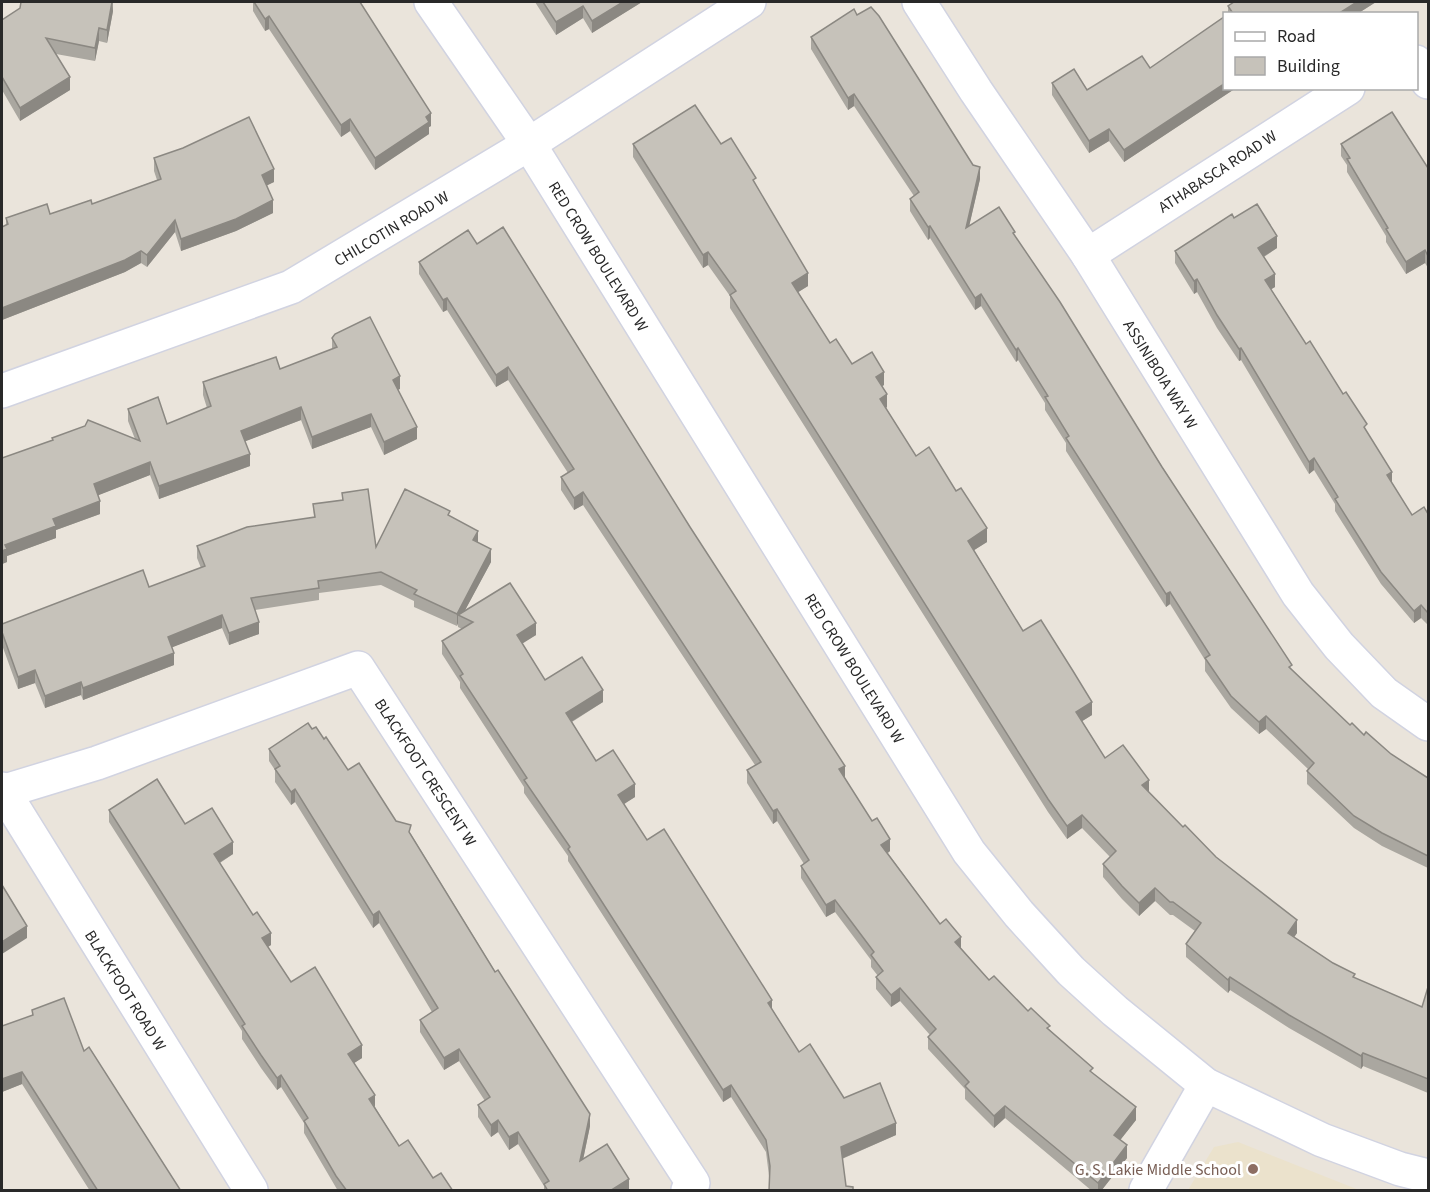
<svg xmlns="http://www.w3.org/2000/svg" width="1430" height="1192" viewBox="0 0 1430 1192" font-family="'Source Sans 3',sans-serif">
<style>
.education{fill:#ebe2cc}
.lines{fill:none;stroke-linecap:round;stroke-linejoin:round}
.minor-casing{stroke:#d1d3e1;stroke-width:36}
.minor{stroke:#fff;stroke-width:33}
.wall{fill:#aaa7a0}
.shaded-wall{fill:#8b8882}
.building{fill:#c6c2ba;stroke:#8b8882;stroke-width:1.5}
.education-dot{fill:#8d6e63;stroke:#fff;stroke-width:2}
.labels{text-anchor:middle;stroke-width:6;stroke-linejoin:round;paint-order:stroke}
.street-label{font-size:16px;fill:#292929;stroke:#fff}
.education-label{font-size:16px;fill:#785e54;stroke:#fff;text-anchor:end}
</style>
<rect width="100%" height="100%" fill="#eae4db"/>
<!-- education -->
<path class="education" d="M1238 1142 1359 1190H1188L1214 1147Z"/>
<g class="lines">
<!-- minor casing -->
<g class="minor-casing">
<g id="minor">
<path d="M431 2 529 144 969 852 1019 914 1071 971 1115 1011 1206 1085 1322 1140 1400 1169 1428 1176"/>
<path d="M919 2 976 91 1088 255 1298 594 1339 646 1384 693 1428 724"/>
<path d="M1416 62 1428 82"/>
<path d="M1088 255 1348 88"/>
<path d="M2 391 291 287 529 144 749 2"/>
<path d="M2 789 251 1190"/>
<path d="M2 792 97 763 358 668 693 1183 688 1190"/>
<path d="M1146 1190 1206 1085"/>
</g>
</g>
<!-- minor -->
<use href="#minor" class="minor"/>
</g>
<!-- wall -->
<g class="wall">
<path d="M113 2V11L107 43 99 41 95 61 56 54 70 90 20 121 2 90V20Z"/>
<path d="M253 2H360L431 126 429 127V134L375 170 350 131 341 137 269 29 265 31 253 11Z"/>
<path d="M535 2H642L592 33 583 18 556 35Z"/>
<path d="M1376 2 1357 14H1228V6Z"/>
<path d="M857 15 980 179 969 226 1015 236 1292 670 1350 725 1391 754 1428 778V868L1382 846 1354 828 1307 784V771L1308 769 1266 729 1259 734 1231 708 1205 671V660L1170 604 1166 607 1066 451V443L1045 410V403L1018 360 1016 362 981 306 975 310 930 238 928 240 910 211V199L914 196 854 106 848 110 811 49V37Z"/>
<path d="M1150 68 1224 88H1236L1124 162 1109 141 1089 153 1052 95V83L1087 90Z"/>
<path d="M633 144H721L756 185 808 286 798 292 830 343 852 364 884 385 882 386 887 407 886 408 916 456 987 542 974 550 1023 631 1092 715 1082 721 1105 758 1149 792 1183 827 1297 933 1294 937 1355 978 1422 1007 1428 987V1093L1363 1066 1361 1069 1289 1028 1230 990 1228 993 1186 957V944L1195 931 1173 915H1170L1155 901 1139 916 1122 899 1103 877V864L1110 857 1082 828 1067 839 1048 812 730 308V296L708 265 703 268 633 157Z"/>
<path d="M1341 144 1428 168V268L1425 263 1406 274 1386 242V236L1347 172V165L1341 156Z"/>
<path d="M154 158 274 182 266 185 273 213 236 231 181 251 175 232 147 267 141 263 125 272 2 320V227L6 225V218L50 214 92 204 157 180 154 171Z"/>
<path d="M1234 218 1277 248 1264 257 1275 287 1271 289 1306 344 1367 432 1392 483 1412 515 1428 514V625L1421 618 1414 623 1381 584 1335 511V504L1314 470 1309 474 1241 360 1239 361 1217 328 1197 292 1194 294 1175 263V251Z"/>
<path d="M477 244 845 778 890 851 888 853 940 924 989 980 1050 1030 1093 1074 1136 1120 1120 1140 1127 1158 1101 1191H1092L1005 1118 994 1128 965 1099V1089L928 1049V1037L930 1035 900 1001 891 1007 876 989V977L878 976 871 967V960L835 912 826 917 801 878V866L804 864 777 821 773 824 747 783V770L755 765 583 505 574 510 561 490V477L568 473 508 380 496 387 447 310 443 312 419 274V262Z"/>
<path d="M332 338 400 389H398L417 439 384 455 371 427 312 449 301 420 245 441 250 466 159 499 150 475 98 495 100 514 56 530V538L7 556V562L2 564V458L52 441V438L135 439 128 421V409L167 424 207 408 203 395V382L280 369 332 349Z"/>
<path d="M342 493 376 547 450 516 478 543 491 562 465 610 536 635 522 643 545 680 603 702 572 722 596 761 635 797 623 804 647 840 772 1009 799 1052 844 1098 896 1135 842 1159 846 1186 853 1191 769 1176 766 1152 731 1097 723 1102 568 861V856L524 793V787L460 688V682L442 654V641L462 629 458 627V623L457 626 414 607V601L381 585 319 593V600L255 610 259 634 229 645 222 628 172 647 174 665 83 700 81 695 45 708 35 683 18 689 2 645V624L149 587 201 568 197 558V546L314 517 313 504 342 500Z"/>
<path d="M312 729 324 739 348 770 396 821 411 834 590 1126 583 1160 629 1191H544V1186L518 1144 509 1150 498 1132 491 1137 478 1117V1105L485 1101 459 1061 444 1070 420 1032V1020L432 1012 379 923 373 928 295 802 291 805 275 782V770L269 761V749Z"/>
<path d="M109 810 185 824 233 854 220 863 271 945 268 947 291 982 362 1058 354 1063 375 1107 399 1146 433 1178 453 1191H338L304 1133V1123L281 1087 277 1090 261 1068 242 1039V1031L109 822Z"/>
<path d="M32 1010 84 1051 181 1191H90L22 1084 2 1092 32 1016Z"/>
</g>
<!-- shaded-wall -->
<g class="shaded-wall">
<path d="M112 2 113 11 107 43V30Z"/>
<path d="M623 2H642L592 33V21Z"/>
<path d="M1357 2H1376L1357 14H1338Z"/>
<path d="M583 6V18L556 35V22Z"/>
<path d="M269 16V29L265 31V19Z"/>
<path d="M99 28V41L95 61V48Z"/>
<path d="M70 77V90L20 121V108Z"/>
<path d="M1224 84V88H1236L1124 162V150Z"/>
<path d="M854 94V106L848 110V98Z"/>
<path d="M431 113V126L429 127V134L375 170V158Z"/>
<path d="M350 119V131L341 137V125Z"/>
<path d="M1109 129V141L1089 153V141Z"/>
<path d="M980 167V179L966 240V228Z"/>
<path d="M274 169V182L262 188V175Z"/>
<path d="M273 200V213L236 231 181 251V239Z"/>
<path d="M175 220V232L147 267V255Z"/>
<path d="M930 226V238L928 240V227Z"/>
<path d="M1277 236V248L1258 260V248Z"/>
<path d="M1425 250V263L1406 274V262Z"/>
<path d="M141 251V263L125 272 2 320V308Z"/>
<path d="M708 252V265L703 268V255Z"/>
<path d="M808 273V286L792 296V283Z"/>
<path d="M1275 274V287L1265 293V280Z"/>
<path d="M1197 279V292L1194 294V281Z"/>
<path d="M981 294V306L975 310V298Z"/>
<path d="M447 298V310L443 312V300Z"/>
<path d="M1018 348V360L1016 362V350Z"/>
<path d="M1241 348V360L1239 361V349Z"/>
<path d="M508 367V380L496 387V375Z"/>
<path d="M884 372V385L876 390V377Z"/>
<path d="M400 376V389L393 392V380Z"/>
<path d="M887 394V407L880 412V399Z"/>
<path d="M301 407V420L241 443V431Z"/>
<path d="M371 414V427L312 449V437Z"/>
<path d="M417 427V439L384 455V442Z"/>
<path d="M250 454V466L159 499V486Z"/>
<path d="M1314 458V470L1309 474V462Z"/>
<path d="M150 462V475L94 497V484Z"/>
<path d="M1392 472V484L1387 475Z"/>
<path d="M583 492V505L574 510V498Z"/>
<path d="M100 501V514L56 530V538L7 556V562L2 564V551L5 545 53 519Z"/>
<path d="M987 528V542L968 554V541Z"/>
<path d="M478 531V543L473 540Z"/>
<path d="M491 549V562L462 616 458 615V623L457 626V614Z"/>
<path d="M1170 592V604L1166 607V594Z"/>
<path d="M1421 605V618L1414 623V611Z"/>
<path d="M222 615V628L168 649V637Z"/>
<path d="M259 622V634L229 645V633Z"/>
<path d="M536 623V635L517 647V635Z"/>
<path d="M174 653V665L83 700V688Z"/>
<path d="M35 670V683L18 689V677Z"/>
<path d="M81 682V695L45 708V696Z"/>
<path d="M603 690V702L566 725V713Z"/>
<path d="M1092 702V715L1076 725V712Z"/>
<path d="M1266 716V729L1259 734V722Z"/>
<path d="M845 766V778L839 769Z"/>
<path d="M1149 780V793L1142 785Z"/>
<path d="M635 784V797L618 808V795Z"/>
<path d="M295 789V802L291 805V792Z"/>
<path d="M777 809V821L773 824V811Z"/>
<path d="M1082 815V828L1067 839V826Z"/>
<path d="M890 839V851L881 857V845Z"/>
<path d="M233 842V854L214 866V854Z"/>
<path d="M1155 888V901L1139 916V903Z"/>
<path d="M835 900V912L826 917V905Z"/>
<path d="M379 911V923L373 928V915Z"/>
<path d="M1297 920V933L1288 946V933Z"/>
<path d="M27 926V938L2 954V942Z"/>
<path d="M271 933V945L262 950V938Z"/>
<path d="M961 937V950L955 942Z"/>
<path d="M1230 977V990L1228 993V980Z"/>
<path d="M900 988V1001L891 1007V995Z"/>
<path d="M772 1000V1012L768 1003Z"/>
<path d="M362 1045V1058L348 1067V1054Z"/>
<path d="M459 1049V1061L444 1070V1058Z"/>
<path d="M1363 1053V1066L1361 1069V1056Z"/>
<path d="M22 1072V1084L2 1092V1079Z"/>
<path d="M281 1075V1087L277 1090V1078Z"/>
<path d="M731 1085V1097L723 1102V1090Z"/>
<path d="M375 1095V1107L369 1099Z"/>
<path d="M1005 1106V1118L994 1128V1116Z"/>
<path d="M1136 1107V1120L1114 1148V1135Z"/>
<path d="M590 1114V1126L580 1174V1161Z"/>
<path d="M498 1120V1132L491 1137V1125Z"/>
<path d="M896 1123V1135L841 1159V1147Z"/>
<path d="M518 1132V1144L509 1150V1137Z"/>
<path d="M1127 1145V1158L1101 1191H1098V1183Z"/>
<path d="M629 1179V1191H610Z"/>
</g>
<!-- building -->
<g class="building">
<path d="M21 2H112L107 30 99 28 95 48 46 38 70 77 20 108 2 77V20L20 8Z"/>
<path d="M254 2H360L431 113 426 117 429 122 375 158 350 119 341 125 269 16 265 19Z"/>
<path d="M543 2H623L592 21 583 6 556 22Z"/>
<path d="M1234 2H1357L1338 14H1230L1232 12 1228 6Z"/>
<path d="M871 7 879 16 973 165 980 167 966 228 999 207 1015 232 1013 233 1060 302 1162 467 1292 665 1289 667 1350 725 1352 723 1364 735 1366 732 1391 754 1428 778V856L1382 833 1354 816 1307 771 1314 763 1266 716 1259 722 1231 696 1205 658 1210 655 1170 592 1166 594 1066 438 1069 436 1045 397 1048 396 1018 348 1016 350 981 294 975 298 930 226 928 227 910 199 919 192 854 94 848 98 811 37 854 9 857 15Z"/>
<path d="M1224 17V84L1124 150 1109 129 1089 141 1052 83 1074 69 1087 90 1142 56 1150 68Z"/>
<path d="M695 105 721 144 731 138 756 178 753 180 808 273 792 283 830 343 836 339 852 364 872 352 884 372 876 377 887 394 880 399 916 456 929 447 956 491 961 488 987 528 968 541 1023 631 1041 620 1073 671 1092 702 1076 712 1105 758 1123 745 1149 780 1142 785 1183 827 1185 825 1216 857 1297 920 1288 933 1333 963 1355 974 1353 977 1422 1007 1428 987V1079L1363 1053 1361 1056 1289 1015 1230 977 1228 980 1186 944 1201 923 1173 902H1170L1155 888 1139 903 1122 886 1103 864 1116 851 1082 815 1067 826 1048 799 730 295 736 291 708 252 703 255 633 144Z"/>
<path d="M1392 112 1428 168V256L1425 250 1406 262 1386 229 1388 228 1347 159 1350 158 1341 144Z"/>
<path d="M249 117 274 169 262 175 273 200 236 219 181 239 175 220 147 255 141 251 125 260 2 308V227L8 224 6 218 47 204 50 214 91 200 92 204 161 179 154 158 183 148Z"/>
<path d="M1257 204 1277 236 1258 248 1275 274 1265 280 1306 344 1310 341 1343 394 1346 392 1367 424 1364 427 1392 472 1387 475 1412 515 1424 507 1428 514V613L1421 605 1414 611 1381 572 1335 499 1338 497 1314 458 1309 462 1241 348 1239 349 1217 315 1197 279 1194 281 1175 251 1232 214 1234 218Z"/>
<path d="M503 227 690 527 845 766 839 769 872 821 877 818 890 839 881 845 940 924 946 919 961 937 955 942 989 980 994 976 1028 1011 1031 1008 1050 1026 1047 1028 1093 1068 1090 1071 1136 1107 1114 1135 1127 1145 1098 1183 1005 1106 994 1116 965 1086 969 1082 928 1037 936 1029 900 988 891 995 876 977 883 971 871 955 874 952 835 900 826 905 801 866 809 860 777 809 773 811 747 770 761 762 583 492 574 498 561 477 574 469 508 367 496 375 447 298 443 300 419 262 468 230 477 244Z"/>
<path d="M370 317 400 376 393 380 417 427 384 442 371 414 312 437 301 407 241 431 250 454 159 486 150 462 94 484 100 501 53 519 56 526 5 545 7 549 2 551V458L53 440 52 438 85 426 88 420 140 441 128 409 158 397 167 424 211 406 203 382 276 357 280 369 337 347 332 338 335 334Z"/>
<path d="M368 489 376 547 405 489 450 511 448 515 478 531 473 540 491 549 457 614 414 594 417 590 381 572 318 581 319 588 251 598 259 622 229 633 222 615 168 637 174 653 83 688 81 682 45 696 35 670 18 677 2 632V624L143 570 149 587 205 566 197 546 247 527 315 517 313 504 343 500 342 493Z"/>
<path d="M510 583 536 623 517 635 545 680 582 657 603 690 566 713 596 761 613 750 635 784 618 795 647 840 664 829 772 1000 768 1003 799 1052 810 1044 844 1098 880 1083 896 1123 841 1147 846 1186 853 1187V1191H769L770 1166 766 1140 731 1085 723 1090 568 849 570 847 524 780 527 778 460 676 463 674 442 641 473 622 458 615Z"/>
<path d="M308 723 312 729 316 727 324 739 326 737 348 770 359 763 396 821 411 825 409 832 495 972 498 970 590 1114 580 1161 607 1144 629 1179 610 1191H548L544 1184 549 1181 518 1132 509 1137 498 1120 491 1125 478 1105 490 1097 459 1049 444 1058 420 1020 438 1008 379 911 373 915 295 789 291 792 275 769 280 766 269 749Z"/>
<path d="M157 779 185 824 212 808 233 842 214 854 253 915 257 912 271 933 262 938 291 982 315 967 362 1045 348 1054 375 1095 369 1099 399 1146 408 1140 433 1178 441 1173 453 1191H347L336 1176 304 1121 308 1118 281 1075 277 1078 261 1055 242 1026 245 1024 109 810Z"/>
<path d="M2 885 27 926 2 942Z"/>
<path d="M64 998 84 1051 89 1047 181 1191H98L22 1072 2 1079V1026L33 1015 32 1010Z"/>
</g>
<!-- markers -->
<circle class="education-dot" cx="1253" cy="1169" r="6"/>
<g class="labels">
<!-- street labels -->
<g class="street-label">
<text transform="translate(1217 171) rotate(-33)" y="6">ATHABASCA ROAD W</text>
<text transform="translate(391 228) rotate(-31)" y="6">CHILCOTIN ROAD W</text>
<text transform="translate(599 256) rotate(58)" y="6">RED CROW BOULEVARD W</text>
<text transform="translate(1161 374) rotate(58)" y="6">ASSINIBOIA WAY W</text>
<text transform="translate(855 668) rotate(58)" y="6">RED CROW BOULEVARD W</text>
<text transform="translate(426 772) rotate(57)" y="6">BLACKFOOT CRESCENT W</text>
<text transform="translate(126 990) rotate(58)" y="6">BLACKFOOT ROAD W</text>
</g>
<!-- education labels -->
<g class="education-label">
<text x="1241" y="1175">G. S. Lakie Middle School</text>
</g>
</g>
<!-- border -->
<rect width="1430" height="1192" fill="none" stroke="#292929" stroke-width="6"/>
<!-- legend -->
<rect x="1223" y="12" width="195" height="78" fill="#ffffff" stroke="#a9a9a9" stroke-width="1.5"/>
<rect x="1235" y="32" width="30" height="9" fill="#ffffff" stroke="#a9a9a9" stroke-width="1.5"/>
<text x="1277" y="42" font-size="18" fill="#292929">Road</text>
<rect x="1235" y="57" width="30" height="18" fill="#c6c2ba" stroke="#a9a9a9" stroke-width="1.5"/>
<text x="1277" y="72" font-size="18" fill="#292929">Building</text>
</svg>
